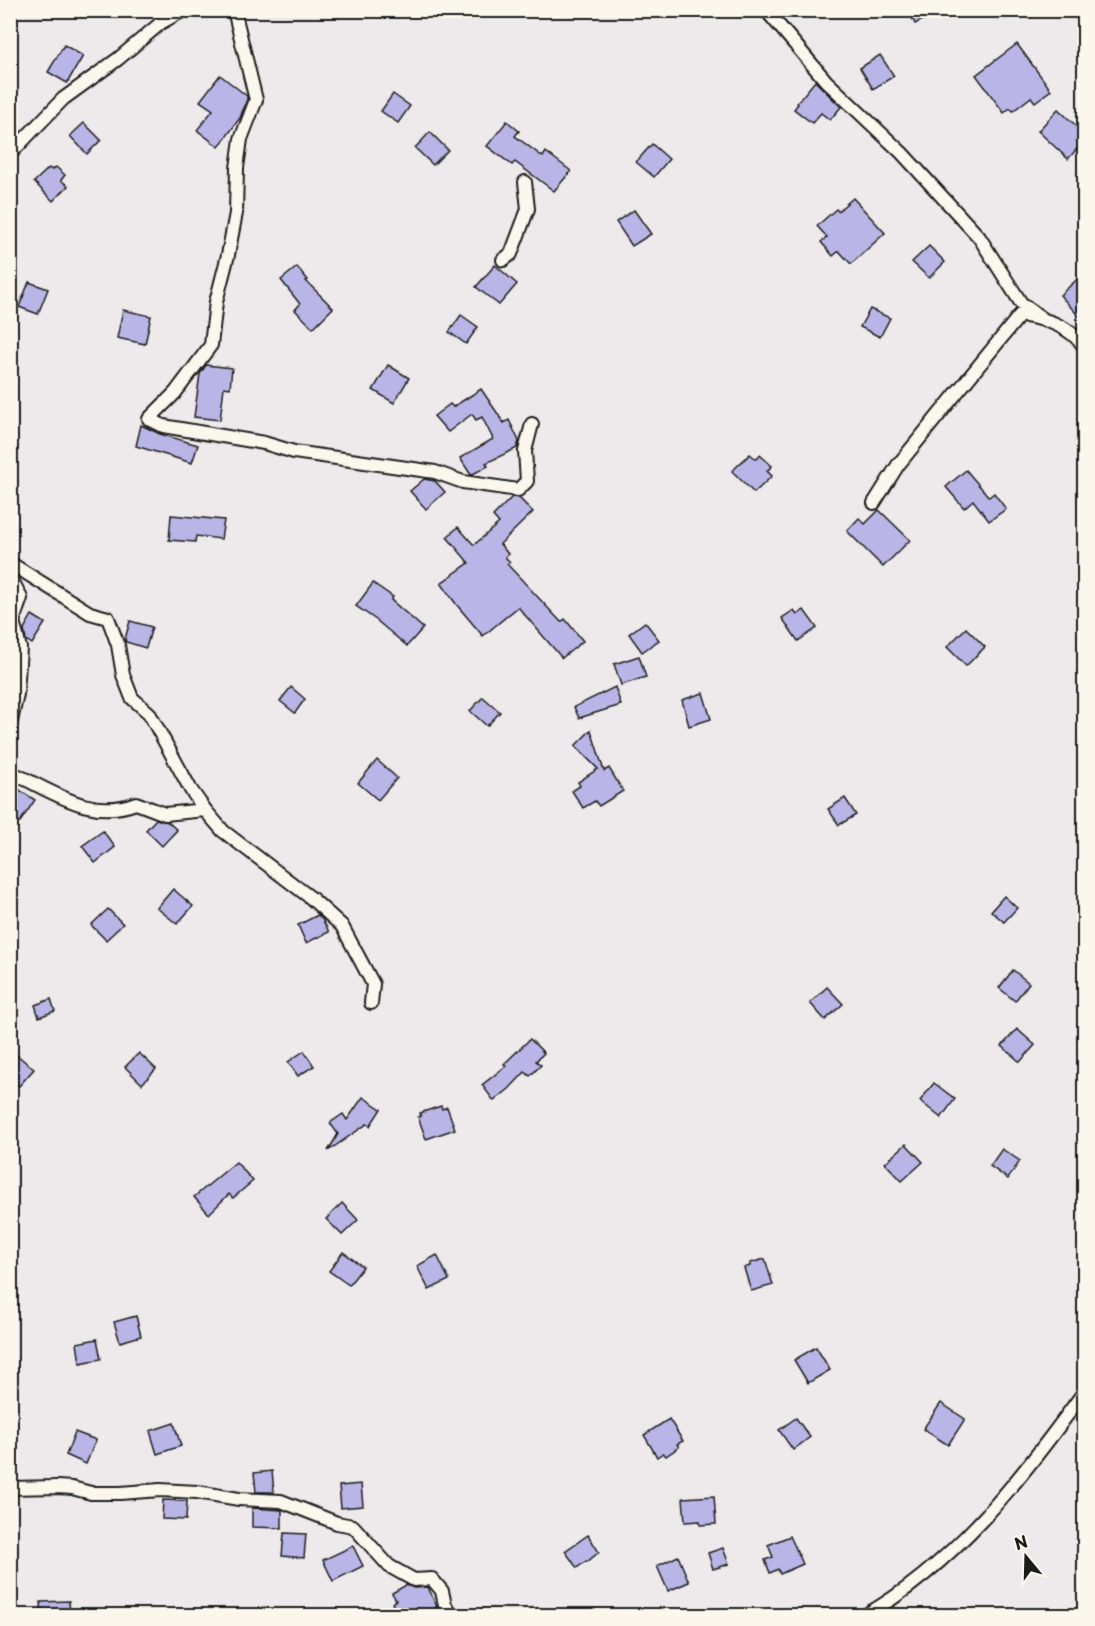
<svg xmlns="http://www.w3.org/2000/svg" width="1095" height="1626" viewBox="0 0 1095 1626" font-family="'Playpen Sans',sans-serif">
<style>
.building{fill:#b9b5e7;stroke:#1c1c1c;stroke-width:1.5}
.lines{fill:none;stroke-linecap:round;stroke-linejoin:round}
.minor-casing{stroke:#1c1c1c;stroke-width:16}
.minor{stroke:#fbf7ec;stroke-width:12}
</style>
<rect width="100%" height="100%" fill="#eeeaeb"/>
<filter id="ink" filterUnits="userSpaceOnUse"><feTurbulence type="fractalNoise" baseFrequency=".0167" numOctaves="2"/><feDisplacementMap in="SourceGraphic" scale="12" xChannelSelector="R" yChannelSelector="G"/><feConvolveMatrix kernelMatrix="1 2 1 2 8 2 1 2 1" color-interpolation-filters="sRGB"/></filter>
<g filter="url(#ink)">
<!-- building -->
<g class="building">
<path d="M908 10H942L915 24Z"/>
<path d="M1017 44 1051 90 1035 102 1031 97 1013 111 1010 108 1004 113 976 75Z"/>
<path d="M64 45 83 56 67 83 48 72Z"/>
<path d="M880 55 894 76 873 89 860 68Z"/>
<path d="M220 75 247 96V99L240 118 219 147 197 130 213 110 200 101Z"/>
<path d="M815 81 841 107 830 120 821 113 812 123 794 109 798 104 797 103Z"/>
<path d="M393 94 410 106 398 123 381 111Z"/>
<path d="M1058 109 1084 133V141L1068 159 1038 131Z"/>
<path d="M507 121 519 131 515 136 543 157 546 152 571 171 554 191 515 162 512 165 487 146Z"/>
<path d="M84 123 101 140 87 154 70 136Z"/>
<path d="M430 132 448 150 433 165 415 148Z"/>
<path d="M652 144 669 159 654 177 636 162Z"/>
<path d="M56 167 65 175 61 180 68 186 53 201 34 182 49 168 52 170Z"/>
<path d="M853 198 885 233 851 264 839 251 833 256 821 242 827 237 817 226 836 209 838 211Z"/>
<path d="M634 210 651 234 632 246 616 222Z"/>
<path d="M929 246 945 262 929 278 912 262Z"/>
<path d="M495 265 517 284 499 305 476 287Z"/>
<path d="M297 267 308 280 306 281 333 308 313 328 295 310 300 304 281 280Z"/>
<path d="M1084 273V322L1060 295Z"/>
<path d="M29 282 48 289 38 314 19 307Z"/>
<path d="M870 309 890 318 880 337 860 327Z"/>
<path d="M123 310 151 316 145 344 117 338Z"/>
<path d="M461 315 478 327 466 344 449 332Z"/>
<path d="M206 365 232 368 230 388 224 387 220 420 194 417 200 374Z"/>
<path d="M388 365 409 378 394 403 373 390Z"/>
<path d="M481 389 504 423 509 420 519 441 517 448 486 463 488 466 471 475 460 458 493 439 482 417 476 420 472 414 448 432 434 416 450 404 453 407Z"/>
<path d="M141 425 160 434 198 445 192 463 136 446Z"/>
<path d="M750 454 756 459 760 455 772 466 767 471 772 476 754 493 732 471Z"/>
<path d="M966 470 989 497 994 493 1006 509 989 521 973 500 964 508 946 487Z"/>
<path d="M424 479 435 481 445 492 426 509 410 491Z"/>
<path d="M512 497 519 498 533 512 500 544 508 554 505 557 510 562 507 564 561 622 565 619 583 641 562 658 518 607 483 636 456 604 441 583 469 563 447 537 458 527 474 545 499 523 493 516Z"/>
<path d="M879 510 910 540 883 567 847 531 859 518 865 524Z"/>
<path d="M171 515 224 520 221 539 196 536 195 542 169 540Z"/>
<path d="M373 583 393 597 391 600 423 628 407 646 376 620 356 606Z"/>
<path d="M794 610 797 615 804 610 817 628 798 641 782 618Z"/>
<path d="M32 615 45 623 32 644 26 640 24 629Z"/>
<path d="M130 621 152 627 146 648 126 642 125 639Z"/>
<path d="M645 622 659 640 642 652 629 634Z"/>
<path d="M966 628 985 647 966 666 947 647Z"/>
<path d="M639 656 646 677 621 685 614 664Z"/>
<path d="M291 687 305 699 295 713 280 701Z"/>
<path d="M615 687 621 705 579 718 574 707Z"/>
<path d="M703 693 711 719 689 726 682 700Z"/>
<path d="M483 697 500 712 487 726 470 711Z"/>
<path d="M591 730 604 771 609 768 623 791 599 806 595 801 583 808 572 791 580 786 578 782 598 769 575 746Z"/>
<path d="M377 760 397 778 378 800 358 783Z"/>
<path d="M10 784 35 800 20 822 10 817Z"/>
<path d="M845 798 856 815 839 825 828 809Z"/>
<path d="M156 819 168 822 177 830 162 846 146 830Z"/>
<path d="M103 831 115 847 95 863 82 846Z"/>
<path d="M173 889 193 906 177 924 157 908Z"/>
<path d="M1004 896 1017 908 1004 922 991 911Z"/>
<path d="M108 909 123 924 106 940 91 925Z"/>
<path d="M318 915 322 919 329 932 306 943 298 925Z"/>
<path d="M1013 970 1029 983 1015 1001 999 988Z"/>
<path d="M827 987 843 1004 825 1020 810 1003Z"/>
<path d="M51 999 55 1011 39 1017 35 1005Z"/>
<path d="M1017 1029 1035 1045 1020 1062 1002 1046Z"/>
<path d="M530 1039 544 1053 536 1061 541 1065 530 1076 525 1072 509 1089 494 1101 482 1085 506 1066 504 1064Z"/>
<path d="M304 1051 314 1066 298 1076 288 1062Z"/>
<path d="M139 1053 156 1069 142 1084 125 1067Z"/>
<path d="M17 1055 34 1069 19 1086 10 1079V1063Z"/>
<path d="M934 1083 955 1099 941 1118 920 1101Z"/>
<path d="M363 1097 381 1109 370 1126 367 1124 328 1151 338 1134 330 1123 343 1114 347 1120Z"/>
<path d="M441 1106 442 1109 447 1107 455 1129 426 1139 418 1117 421 1116 420 1113Z"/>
<path d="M906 1144 923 1162 902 1181 885 1163Z"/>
<path d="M1002 1149 1020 1161 1008 1179 990 1166Z"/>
<path d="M236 1162 253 1181 233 1198 229 1194 209 1214 194 1197Z"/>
<path d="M342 1203 358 1220 342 1235 326 1219Z"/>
<path d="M343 1252 363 1267 349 1285 329 1271Z"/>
<path d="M437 1255 449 1280 429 1290 417 1266Z"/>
<path d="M765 1259 773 1285 751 1291 744 1268 750 1266V1263Z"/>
<path d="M136 1316 141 1336 120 1342 114 1322Z"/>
<path d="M97 1339 101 1359 80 1363 77 1343Z"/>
<path d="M816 1347 830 1370 808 1383 794 1360Z"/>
<path d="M941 1403 965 1419 948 1445 923 1429Z"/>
<path d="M796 1418 810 1437 793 1450 779 1430Z"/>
<path d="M669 1419 683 1441 677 1444 679 1447 666 1456 663 1453 657 1457 644 1435Z"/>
<path d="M174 1423 181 1446 157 1454 150 1431Z"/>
<path d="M75 1432 96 1440 86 1464 66 1455Z"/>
<path d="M272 1471 274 1492H256L254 1473Z"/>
<path d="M361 1484 363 1506 341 1508 339 1486Z"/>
<path d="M714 1496 716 1524 700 1525V1521L685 1522 683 1498Z"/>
<path d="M163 1500 187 1501 186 1520 162 1519Z"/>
<path d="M252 1508 282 1510V1528L252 1527Z"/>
<path d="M284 1533 306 1534 304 1558 282 1556Z"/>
<path d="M588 1535 599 1552 587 1562 586 1561 577 1568 565 1551Z"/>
<path d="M790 1536 803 1564 780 1574 778 1569 770 1573 765 1560 773 1557 768 1545Z"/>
<path d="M353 1546 363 1566 333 1581 323 1560Z"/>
<path d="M723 1548 729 1564 713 1569 708 1553Z"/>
<path d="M678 1556 689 1582 668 1591 657 1566Z"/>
<path d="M406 1585 414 1588 428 1587 437 1607 422 1616H399L392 1603 396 1600 392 1593Z"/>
<path d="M69 1601 70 1616H42L41 1602Z"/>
</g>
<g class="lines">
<!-- minor casing -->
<g class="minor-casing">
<g id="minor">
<path d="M234 10 256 100 241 139 237 168 236 213 228 255 216 302 211 345 175 393 149 419 163 426 264 443 294 452 435 472 463 482 518 490 527 481 525 451 532 424"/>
<path d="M766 10 826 81 902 153 979 237 1021 303 1043 319"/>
<path d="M10 154 63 99 118 59 162 22 184 10"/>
<path d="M503 260 511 254 528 209 525 182"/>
<path d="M874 503 898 465 1020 315C1046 319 1068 325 1084 346"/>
<path d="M10 563 90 613 108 618 118 645 123 675 132 698 149 713 191 790 205 810"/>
<path d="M10 576 21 598 13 621 20 648 17 694 10 726"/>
<path d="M10 772C52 790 89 821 136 803L165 814 205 810 223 831 311 898 342 926 373 984 371 1003"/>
<path d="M10 1488 57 1487 72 1488 91 1493H120L160 1490 197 1492 239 1499 281 1501 337 1523 353 1526 389 1566 414 1580 432 1579 442 1591 445 1605 452 1616"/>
<path d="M864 1616C955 1565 1024 1475 1084 1392"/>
</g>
</g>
<!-- minor -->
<use href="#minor" class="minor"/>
</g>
</g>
<!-- margin -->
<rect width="1095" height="1626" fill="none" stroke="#fbf7ec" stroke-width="36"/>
<rect x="18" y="18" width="1059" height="1590" fill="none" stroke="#1c1c1c" stroke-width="2" filter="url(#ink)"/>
<!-- north arrow -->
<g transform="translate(1026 1557) rotate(341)" stroke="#fbf7ec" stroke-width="4.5" paint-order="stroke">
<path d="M0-4.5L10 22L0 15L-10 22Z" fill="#1c1c1c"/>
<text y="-9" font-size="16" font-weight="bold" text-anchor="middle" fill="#1c1c1c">N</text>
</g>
</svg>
